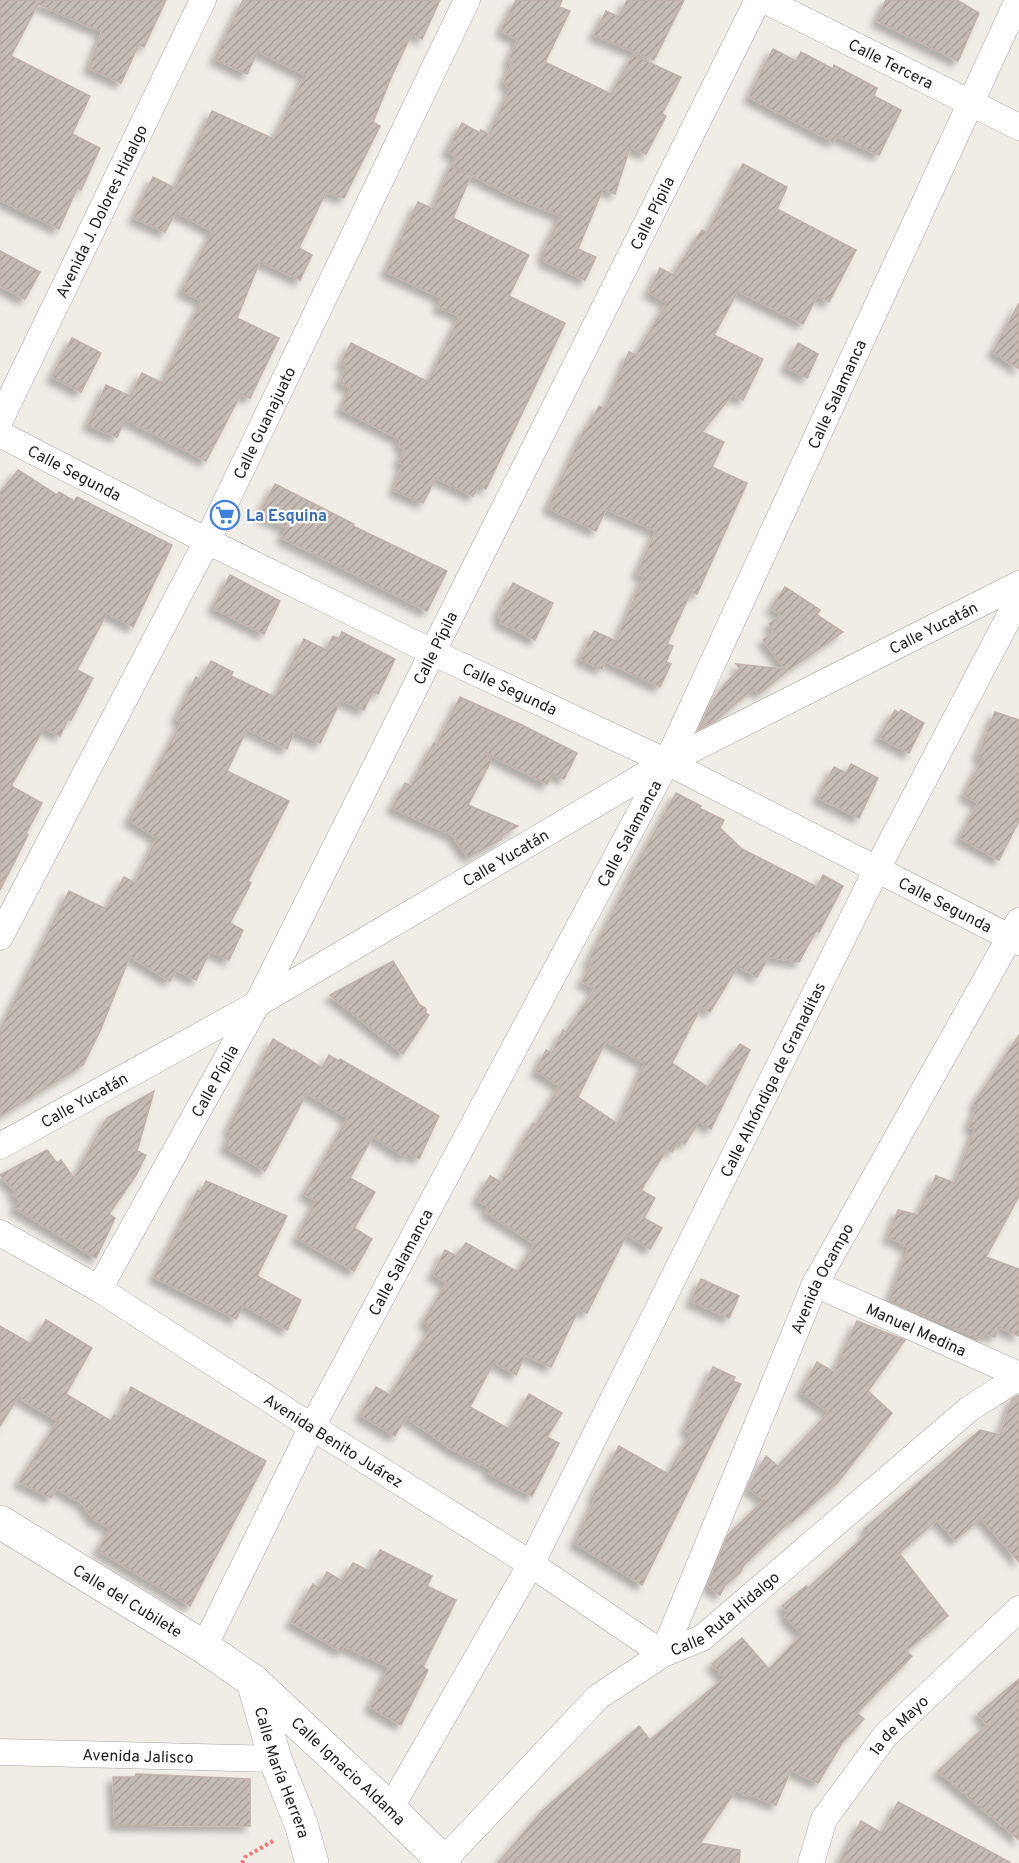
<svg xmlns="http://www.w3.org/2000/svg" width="1019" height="1863" viewBox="0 0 1019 1863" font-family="Overpass,sans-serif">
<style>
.building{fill:url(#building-hatch);stroke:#c2b1a8;stroke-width:1.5;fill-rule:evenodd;filter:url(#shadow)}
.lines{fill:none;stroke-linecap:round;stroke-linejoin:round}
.minor-casing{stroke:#a6a6a6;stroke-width:27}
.tertiary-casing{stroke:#a6a6a6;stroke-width:34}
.path{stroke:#f9706e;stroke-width:4;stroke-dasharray:3 3;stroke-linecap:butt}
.minor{stroke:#fff;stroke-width:26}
.tertiary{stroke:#fff;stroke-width:33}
.labels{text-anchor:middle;stroke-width:4.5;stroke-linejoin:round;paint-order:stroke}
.street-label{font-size:16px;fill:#1f1f1f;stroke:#fff}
.shop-label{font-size:16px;font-weight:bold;fill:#366cbe;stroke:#fff;text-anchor:start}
</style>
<defs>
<pattern id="building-hatch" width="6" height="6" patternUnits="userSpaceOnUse" patternTransform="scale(1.5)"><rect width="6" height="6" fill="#c5bbb5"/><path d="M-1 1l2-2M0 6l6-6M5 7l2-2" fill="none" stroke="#a9a09b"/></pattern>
<filter id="shadow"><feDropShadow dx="-5.5" dy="5.5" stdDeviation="3" flood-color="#0004"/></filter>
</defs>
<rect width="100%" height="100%" fill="#f0ece6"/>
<!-- building -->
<g class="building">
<path d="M0 0H166L144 47 139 44 121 83 89 68 102 32 38 4 11 56 90 96 72 134 100 148 81 190 77 188 59 229 0 200Z"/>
<path d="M243 0H440L422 39 412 33 390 80 373 122 380 126 344 198 326 192 299 248 312 255 300 280 260 261 237 318 279 338 250 398 241 394 206 461 125 419 117 437 88 425 106 385 130 396 142 373 162 383 202 301 182 291 213 231 176 212 165 232 134 218 153 177 175 188 212 111 274 139 305 75 258 51 247 74 215 59Z"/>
<path d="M516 0H562L559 7 570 11 545 62 611 94 633 55 681 77 662 114 666 116 646 154 630 147 615 194 603 189 578 249 596 257 585 280 544 261V251L561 216 516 198 471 175 453 218 529 255 509 296 565 323 486 489 479 485 473 496 436 478 423 503 394 490 403 464 399 462 405 449 399 446 401 440 341 409 351 388 340 383 347 366 341 363 351 343 428 382 460 316 438 307 442 298 386 272 418 202 433 209 451 166 469 174 452 165 456 156 447 151 462 123 480 133 481 130 489 134 511 88 506 86 507 83 504 82 512 63 508 62 518 40 501 31Z"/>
<path d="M627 0H684L654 60 594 35 606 11 619 17Z"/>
<path d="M886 0H957L979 13 958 61 877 21Z"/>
<path d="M773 49 796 61 801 52 833 69 834 65 877 88 874 96 901 110 879 155 836 136 833 142 749 97Z"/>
<path d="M743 164 787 187 777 209 856 250 829 302 817 296 803 324 738 291 714 335 763 359 743 400 732 395 702 432 724 442 712 467 747 483 697 594 691 592 667 644 673 646 666 662 671 664 660 687 605 661 602 669 580 659 594 631 616 641 644 576 637 573 656 531 606 509 596 531 548 508 585 428 587 429 599 406 605 409 629 352 636 355 667 303 649 292 660 268 673 275 702 230 707 233Z"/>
<path d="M0 251 40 272 25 299 0 286Z"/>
<path d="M1019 303V369L993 352Z"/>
<path d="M72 338 101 353 81 392 52 377Z"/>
<path d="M798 343 818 354 807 378 786 367Z"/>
<path d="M18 470 57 495 59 492 74 501 77 497 172 545 133 627 107 613 77 670 93 678 71 720 68 719 60 736 44 728 11 786 42 803 26 834 28 835 0 890V493Z"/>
<path d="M275 484 354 524 353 526 447 571 427 611 282 538 287 528 259 515Z"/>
<path d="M230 575 280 601 264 634 213 608Z"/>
<path d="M513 583 553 603 535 640 500 622 499 611Z"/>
<path d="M785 587 820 610 817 615 843 632 787 671 759 694 754 688 715 721 699 729 711 703 726 683 740 669 736 664 785 669 763 640 774 632 769 624 781 615 771 608Z"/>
<path d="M342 632 395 659 378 694 373 691 364 710 341 700 320 743 294 731 287 749 247 729 227 771 289 801 248 881 251 883 230 923 243 930 229 960 210 951 196 980 176 970 170 981 130 956 100 1031 83 1065 0 1116V1030L69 891 106 909 124 877 135 883 157 838 129 820 182 722 176 719 196 677 201 680 211 661 233 672 231 676 275 697 304 639 326 650 333 636 339 639Z"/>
<path d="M460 697 522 725 577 753 564 779 553 774 547 784 486 753 491 761 468 805 518 826 501 836 502 839 468 857 452 835 392 808 405 783 411 786 434 743 437 745Z"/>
<path d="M895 710 899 713 901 710 924 723 909 753 879 737Z"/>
<path d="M995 712 1019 720V821L999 860 960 838 978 803 964 795 983 758 978 756Z"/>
<path d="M851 764 878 778 859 818 818 798 834 767 846 773Z"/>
<path d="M676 793 701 806 699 808 724 820 720 828 742 849 817 887 823 875 843 886 819 932 816 931 799 962 769 957 757 977 738 966 710 1012 701 1007 672 1063 708 1087 740 1044 750 1050 711 1129 699 1121 685 1144 679 1140 672 1152 667 1149 641 1190 655 1198 644 1218 662 1228 650 1249 627 1234 587 1313 579 1309 551 1367 525 1355 516 1375 494 1362 470 1407 509 1429 529 1394 562 1413 547 1437 559 1443 532 1496 489 1474 491 1469 453 1450 406 1417 395 1436 360 1415 376 1387 390 1395 431 1329 424 1321 447 1283 433 1274 445 1250 456 1256 466 1243 518 1272 535 1244 486 1212 489 1207 477 1200 490 1176 501 1182 533 1123 536 1125 560 1086 536 1071 546 1050 552 1053 563 1030 566 1032 595 989 582 982 592 965 588 963 636 866ZM606 1041 645 1063 618 1124 578 1097Z"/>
<path d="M393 961 419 1004 426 1009V1013L429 1015 403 1054 330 995Z"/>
<path d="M1019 1035V1196L986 1257 1019 1269V1336L999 1327 995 1337 984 1333 982 1339 889 1301 909 1247 901 1245V1242L888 1238 898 1210 918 1215 936 1176 955 1183 975 1129 969 1127 977 1106 974 1104Z"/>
<path d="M273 1039 293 1051 294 1050 322 1068 329 1055 339 1061 340 1059 439 1116 419 1159 407 1152 405 1157 373 1136 350 1178 375 1192 354 1228 372 1239 354 1271 297 1238 316 1201 304 1194 348 1118 307 1093 265 1171 225 1147 232 1132 228 1130Z"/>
<path d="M154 1091 137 1151 146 1155 136 1175 109 1214 115 1218 96 1258 15 1208 20 1200 13 1195 16 1192 0 1175 47 1150 57 1163 61 1160 74 1178 107 1118Z"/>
<path d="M206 1181 287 1216 257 1276 301 1300 287 1330 243 1305 236 1319 154 1277 198 1190 201 1192Z"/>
<path d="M701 1279 739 1296 729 1318 691 1301Z"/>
<path d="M46 1320 92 1348 66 1394 111 1421 114 1415 118 1417 131 1387 266 1461 190 1606 98 1550 111 1529 92 1518 83 1504 56 1488 51 1498 19 1482 58 1421 18 1397 0 1426V1326L31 1344Z"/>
<path d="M857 1321 905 1340 868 1391 892 1413 838 1482 792 1522 790 1521 744 1565 740 1573 725 1585 720 1595 708 1585 728 1535 764 1500 748 1488 766 1456 778 1466 829 1412 801 1392 817 1362 834 1372Z"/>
<path d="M713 1367 735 1377 733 1381 741 1384 642 1585 575 1543 596 1497 593 1495 619 1446 668 1474 692 1433 685 1430Z"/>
<path d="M1019 1395V1562L981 1518 955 1540 937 1520 899 1553 948 1616 906 1651 912 1656 857 1713 864 1719 842 1743 818 1783 791 1770 776 1805 748 1794 747 1796 736 1790 700 1843 740 1850 739 1863H498L542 1811 639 1726 650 1740 724 1678 712 1664 742 1638 769 1669 802 1634 785 1617 788 1613 782 1606 806 1586 808 1588 868 1533 864 1529 980 1430 1000 1435 1012 1399Z"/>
<path d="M380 1550 432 1576 427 1586 456 1600 423 1667 428 1670 401 1725 370 1707 389 1667 344 1646 341 1651 291 1622 313 1584 318 1588 327 1572 342 1581 353 1563 369 1571Z"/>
<path d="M1019 1679V1840L938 1771 987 1725 978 1714Z"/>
<path d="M136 1774 250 1779V1826L115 1825 113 1777H135Z"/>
<path d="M898 1802 917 1812 1011 1863H839L861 1821 882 1833Z"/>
</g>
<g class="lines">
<!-- minor casing -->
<g class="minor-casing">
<g id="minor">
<path id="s1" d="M764 0 1019 127"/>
<path id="s2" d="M0 420 203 0"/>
<path id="s3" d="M0 434 207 541 434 653 667 762 1019 942"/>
<path id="s4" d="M0 937 207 541 467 0"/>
<path id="s5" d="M0 1146 257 1004 667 762 1019 584"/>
<path id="s6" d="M0 1233 99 1289 312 1427 531 1564 663 1654"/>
<path id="s7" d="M815 1284 1019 1375"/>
<path id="s8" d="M99 1289 257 1004 758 0"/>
<path id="s9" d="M204 1647 312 1427 667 762 1018 0"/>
<path id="s10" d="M663 1654 815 1284 1019 921"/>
<path id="s11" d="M0 1752 275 1759"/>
<path id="s12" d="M390 1809 531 1564 877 869 1019 598"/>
<path id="s13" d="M443 1861 598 1697 663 1654 702 1638 969 1409 1019 1377"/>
<path id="s14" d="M811 1863 824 1819 885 1736 1019 1609"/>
</g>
</g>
<!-- tertiary casing -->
<g class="tertiary-casing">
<g id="tertiary">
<path id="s15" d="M0 1522 204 1647 253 1681 390 1809 445 1863"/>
<path id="s16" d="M253 1681 275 1759 301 1824 312 1863"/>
</g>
</g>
<!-- path -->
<path class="path" d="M242 1863 245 1857 273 1841"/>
<!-- minor -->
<use href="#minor" class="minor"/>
<!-- tertiary -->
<use href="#tertiary" class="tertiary"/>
</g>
<!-- icons -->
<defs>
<g id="supermarket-ring" transform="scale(1.5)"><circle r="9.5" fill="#fff" stroke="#3f7fe0" stroke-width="1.5"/><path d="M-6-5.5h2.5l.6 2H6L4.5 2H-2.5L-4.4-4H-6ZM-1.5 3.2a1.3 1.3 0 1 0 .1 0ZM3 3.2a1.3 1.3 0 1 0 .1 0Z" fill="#3f7fe0"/></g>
</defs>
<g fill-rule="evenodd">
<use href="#supermarket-ring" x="225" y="515"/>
</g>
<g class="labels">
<!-- street labels -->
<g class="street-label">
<text dy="6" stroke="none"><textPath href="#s1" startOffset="142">Calle Tercera</textPath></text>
<text dy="6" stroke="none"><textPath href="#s2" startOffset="232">Avenida J. Dolores Hidalgo</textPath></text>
<text dy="6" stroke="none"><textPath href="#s8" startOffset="1210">Calle Pípila</textPath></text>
<text dy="6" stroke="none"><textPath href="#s9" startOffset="1404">Calle Salamanca</textPath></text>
<text dy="6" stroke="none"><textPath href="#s4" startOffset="578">Calle Guanajuato</textPath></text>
<text dy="6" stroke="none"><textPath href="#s3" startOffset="84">Calle Segunda</textPath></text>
<text dy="6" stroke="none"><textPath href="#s5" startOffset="1068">Calle Yucatán</textPath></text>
<text dy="6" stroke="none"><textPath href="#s8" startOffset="724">Calle Pípila</textPath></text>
<text dy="6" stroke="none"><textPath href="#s3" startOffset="570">Calle Segunda</textPath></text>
<text dy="6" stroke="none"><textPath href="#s9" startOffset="918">Calle Salamanca</textPath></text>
<text dy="6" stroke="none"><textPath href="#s5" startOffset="582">Calle Yucatán</textPath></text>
<text dy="6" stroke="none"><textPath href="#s3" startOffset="1056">Calle Segunda</textPath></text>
<text dy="6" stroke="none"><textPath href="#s12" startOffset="824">Calle Alhóndiga de Granaditas</textPath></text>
<text dy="6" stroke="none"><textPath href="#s8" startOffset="238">Calle Pípila</textPath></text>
<text dy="6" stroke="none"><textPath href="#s5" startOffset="96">Calle Yucatán</textPath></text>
<text dy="6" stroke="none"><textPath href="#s9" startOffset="432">Calle Salamanca</textPath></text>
<text dy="6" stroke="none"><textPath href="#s10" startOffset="408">Avenida Ocampo</textPath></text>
<text dy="6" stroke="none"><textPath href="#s7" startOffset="111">Manuel Medina</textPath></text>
<text dy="6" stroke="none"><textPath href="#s6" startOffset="393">Avenida Benito Juárez</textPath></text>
<text dy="6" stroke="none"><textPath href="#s15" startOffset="150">Calle del Cubilete</textPath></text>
<text dy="6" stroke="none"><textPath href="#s13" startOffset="378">Calle Ruta Hidalgo</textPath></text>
<text dy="6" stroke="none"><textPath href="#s14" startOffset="166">1a de Mayo</textPath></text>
<text dy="6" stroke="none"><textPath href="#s11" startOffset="138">Avenida Jalisco</textPath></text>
<text dy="6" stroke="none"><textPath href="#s16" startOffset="96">Calle María Herrera</textPath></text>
<text dy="6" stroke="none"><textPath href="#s15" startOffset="430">Calle Ignacio Aldama</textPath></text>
</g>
<!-- shop labels -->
<g class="shop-label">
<text x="246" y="521">La Esquina</text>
</g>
</g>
</svg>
